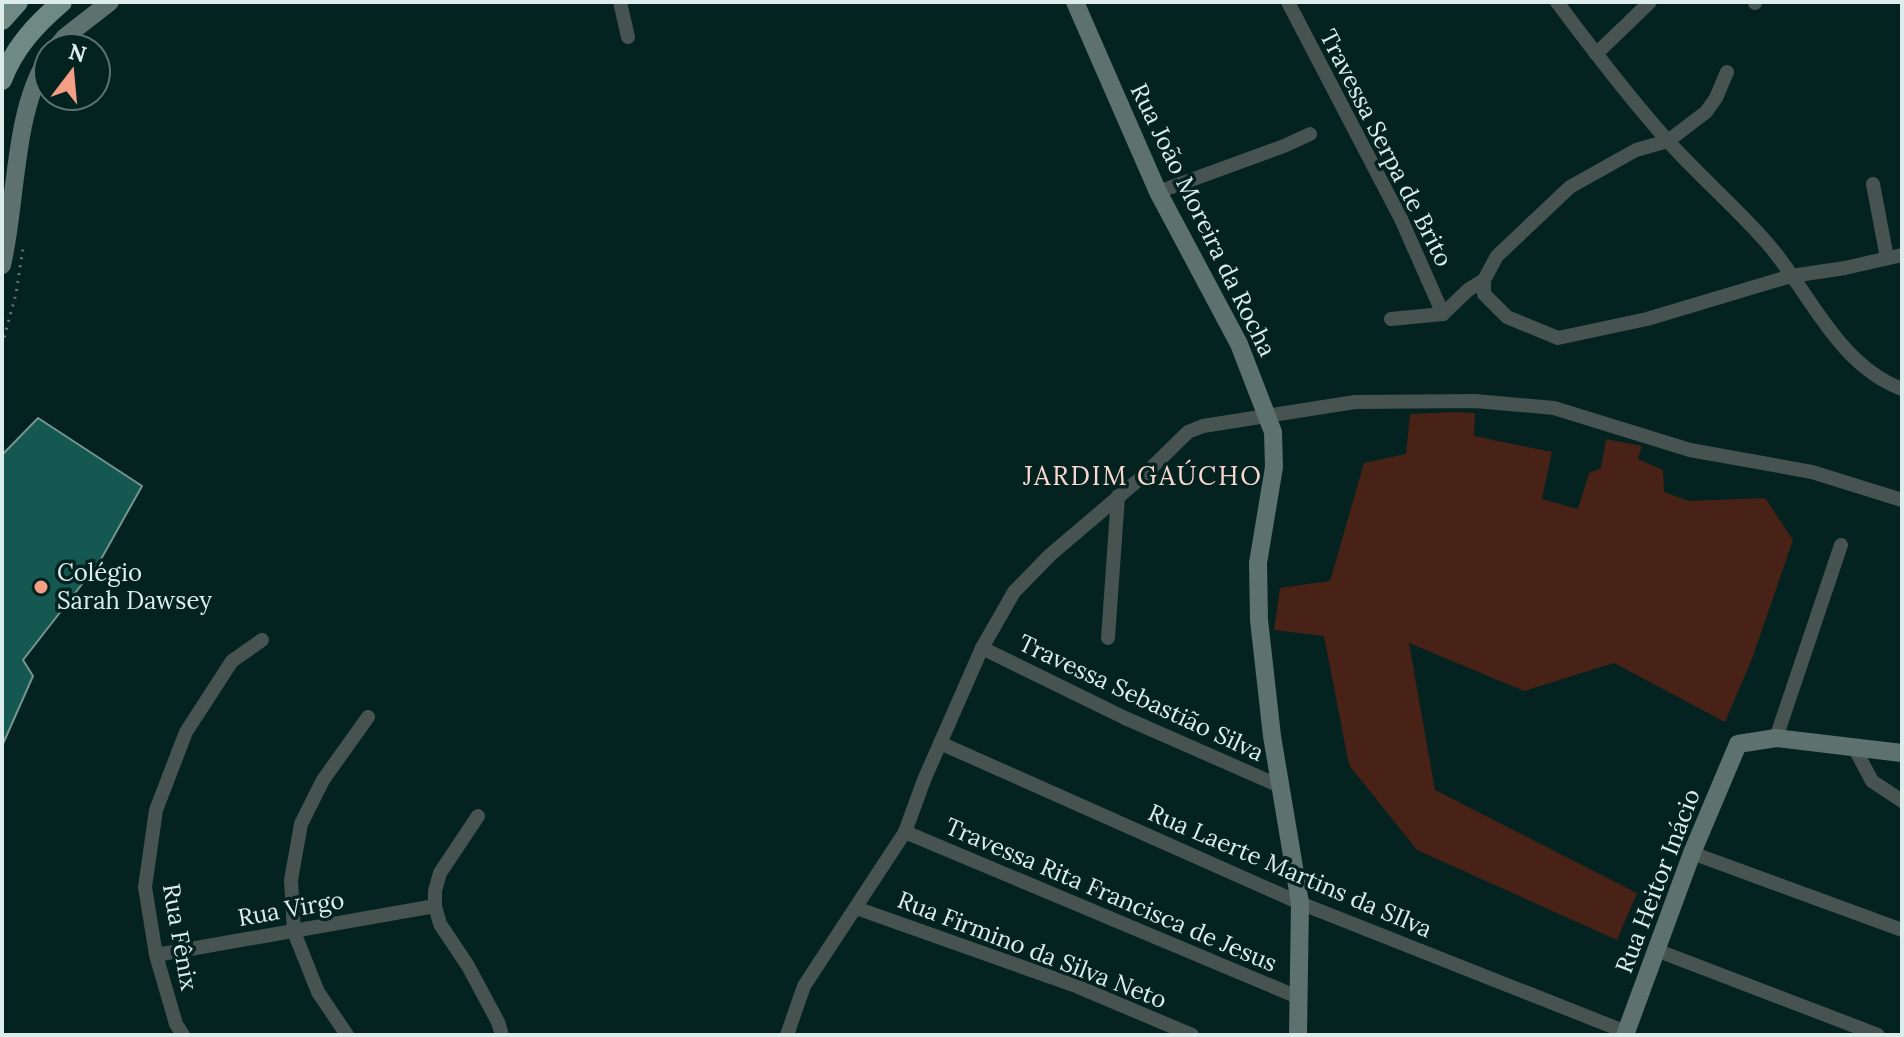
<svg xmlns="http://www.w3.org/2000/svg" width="1904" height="1037" viewBox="0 0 1904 1037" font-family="Lora,serif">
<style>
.green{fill:#492217}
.building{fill:#155751;stroke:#759590;stroke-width:2}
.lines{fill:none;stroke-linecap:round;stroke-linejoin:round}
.path{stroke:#5e7674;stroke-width:3;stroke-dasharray:2 6;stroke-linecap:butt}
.street{stroke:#465351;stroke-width:14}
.secondary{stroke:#5d716e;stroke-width:18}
.primary{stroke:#6f8985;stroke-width:20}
.poi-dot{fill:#f49e86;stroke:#04221f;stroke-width:3}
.labels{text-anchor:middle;stroke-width:7;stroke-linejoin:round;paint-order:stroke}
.street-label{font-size:24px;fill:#ddedeb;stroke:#04221f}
.poi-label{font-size:24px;fill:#ddedeb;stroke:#04221f;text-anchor:start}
.neighbourhood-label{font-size:26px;letter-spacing:2px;fill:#fad8cf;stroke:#04221f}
</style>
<rect width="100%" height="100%" fill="#04221f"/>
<!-- green -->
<path class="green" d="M1454 412 1475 413 1474 436 1552 452 1542 499 1578 509 1589 473 1601 468 1606 439 1642 446 1638 459 1663 470 1664 492 1689 501 1765 498 1793 540 1752 659 1725 722 1614 663 1524 691 1409 643 1435 790 1637 893 1617 940 1417 850 1349 765 1324 636 1274 630 1280 588 1330 581 1364 463 1406 454 1410 414Z"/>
<!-- building -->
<path class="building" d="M38 418 142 486 100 561 23 660 33 676 2 746V455Z"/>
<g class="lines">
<!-- path -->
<path class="path" d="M2 345 16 294 23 248"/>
<!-- street -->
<g class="street">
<path d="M620 2 628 37"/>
<path d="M1288 2 1401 219 1443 314"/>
<path d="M1557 2C1592 49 1628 96 1667 140 1699 176 1736 207 1768 244 1811 294 1837 364 1902 389"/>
<path d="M1755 2V3"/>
<path d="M1596 54 1650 2"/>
<path d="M1727 72 1716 98 1706 112 1668 141 1636 150 1570 187 1497 256 1484 280V294L1507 317 1558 338 1647 319 1791 276 1845 268 1902 255"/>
<path d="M1873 184 1887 258"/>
<path d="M1158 192 1284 146 1310 134"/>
<path d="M1443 314 1468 290 1484 280"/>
<path d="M1391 319 1443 314"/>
<path d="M1108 638 1118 496"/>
<path d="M982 648 1125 718 1282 787"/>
<path d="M1776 738 1841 545"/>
<path d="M940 743 1300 903 1626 1032"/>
<path d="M1855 749 1872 781 1902 801"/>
<path d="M478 816 440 873 435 891V906L440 924 468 966 498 1022 502 1035"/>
<path d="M905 832 1300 998"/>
<path d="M1692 853 1902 930"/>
<path d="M856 908 1076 986 1192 1035"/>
<path d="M1656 950 1878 1035"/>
<path d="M156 955 435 906"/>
<path d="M183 1035 176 1024 156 955 145 887 156 810 186 732 232 661 262 640"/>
<path d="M347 1035 318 992 294 932 291 880 301 824 323 780 368 717"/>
<path d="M787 1035 804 986 905 832 924 780 982 648 1014 592 1050 555 1143 476 1188 432 1203 426 1355 402 1475 401 1554 408 1690 450 1812 472 1902 500"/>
</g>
<!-- secondary -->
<g class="secondary">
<path d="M1075 2 1158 192 1239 344 1273 432 1274 467 1258 563 1259 620 1272 736 1300 903 1298 1035"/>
<path d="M56 48 65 37 110 2"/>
<path d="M2 265C17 202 13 112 48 58"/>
<path d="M1625 1035 1692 853 1738 744 1776 738 1902 753"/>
</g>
<!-- primary -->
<g class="primary">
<path d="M2 20 18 2"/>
<path d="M2 80C14 48 36 24 62 2"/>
</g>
</g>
<!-- markers -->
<circle class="poi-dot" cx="41" cy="587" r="8"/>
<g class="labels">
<!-- street labels -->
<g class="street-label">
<text transform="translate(1386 148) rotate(63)" y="8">Travessa Serpa de Brito</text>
<text transform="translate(1203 220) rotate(64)" y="8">Rua João Moreira da Rocha</text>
<text transform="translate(1141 698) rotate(25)" y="8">Travessa Sebastião Silva</text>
<text transform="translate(1290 871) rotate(23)" y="8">Rua Laerte Martins da SIlva</text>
<text transform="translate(1658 881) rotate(-69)" y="8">Rua Heitor Inácio</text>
<text transform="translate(1111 895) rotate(23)" y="8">Travessa Rita Francisca de Jesus</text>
<text transform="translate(291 909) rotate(-10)" y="8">Rua Virgo</text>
<text transform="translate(180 937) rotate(80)" y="8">Rua Fênix</text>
<text transform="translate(1032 950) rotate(21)" y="8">Rua Firmino da Silva Neto</text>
</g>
<!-- poi labels -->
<g class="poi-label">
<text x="57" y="581">Colégio<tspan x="57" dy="28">Sarah Dawsey</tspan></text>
</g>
<!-- neighbourhood labels -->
<g class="neighbourhood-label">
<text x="1143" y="485">JARDIM GAÚCHO</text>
</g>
</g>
<!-- border -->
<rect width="1904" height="1037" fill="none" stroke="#ddedeb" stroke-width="8"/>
<!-- north arrow -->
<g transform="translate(72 72) rotate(16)"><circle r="38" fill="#04221f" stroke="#5b7371" stroke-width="2"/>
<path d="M0-6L14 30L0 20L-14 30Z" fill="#f49e86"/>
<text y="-12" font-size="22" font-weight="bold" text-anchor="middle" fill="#ddedeb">N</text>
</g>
</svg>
